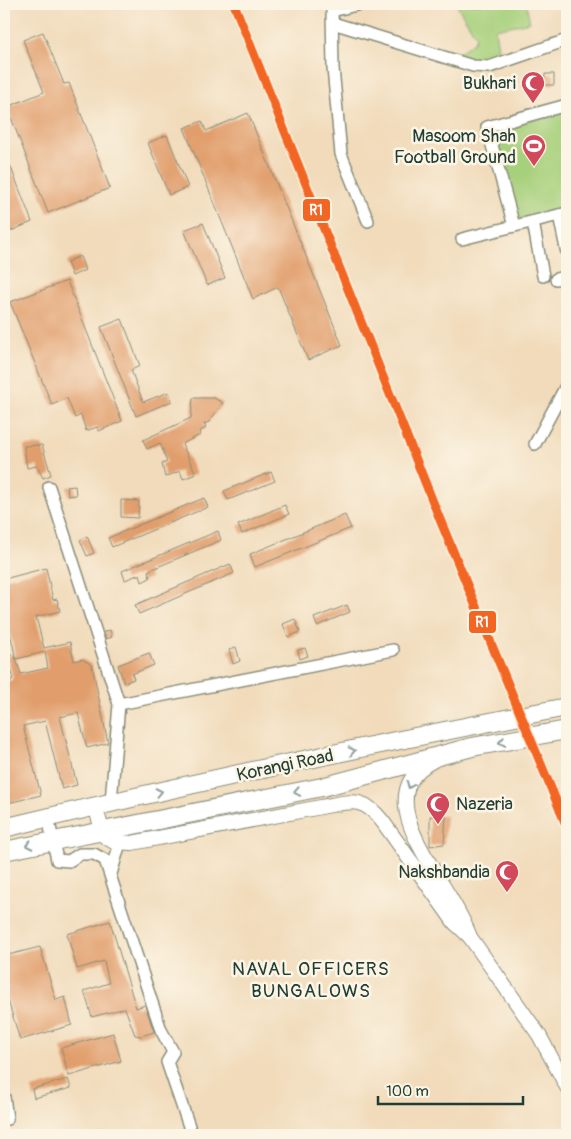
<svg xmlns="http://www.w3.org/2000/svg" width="571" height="1139" viewBox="0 0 571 1139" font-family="Pangolin,sans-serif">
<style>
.green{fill:#a7d07b;stroke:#638658}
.building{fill:#e19e6c;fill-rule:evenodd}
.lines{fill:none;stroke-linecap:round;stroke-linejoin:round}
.minor-casing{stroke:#888c78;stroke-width:14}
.tertiary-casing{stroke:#888c78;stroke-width:16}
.primary-casing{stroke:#888c78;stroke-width:20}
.minor{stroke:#fff;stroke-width:11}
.tertiary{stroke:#fff;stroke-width:14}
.primary{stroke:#fff;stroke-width:18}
.rail-1-casing{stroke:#fcf5e5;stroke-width:12}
.rail-1{stroke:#f26522;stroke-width:9}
.oneway{stroke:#8f9e9a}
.labels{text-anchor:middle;stroke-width:5;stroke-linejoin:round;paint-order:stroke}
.poi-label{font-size:18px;fill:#1f3d34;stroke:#fcf5e5;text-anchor:end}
.street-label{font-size:18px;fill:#1f3d34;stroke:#fcf5e5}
.neighbourhood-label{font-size:19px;letter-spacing:1px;fill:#1f3d34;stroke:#fcf5e5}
.line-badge{stroke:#fcf5e5;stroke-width:2}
.badge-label{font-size:14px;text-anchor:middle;font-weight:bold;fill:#fff}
</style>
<rect width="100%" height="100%" fill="#fcf5e5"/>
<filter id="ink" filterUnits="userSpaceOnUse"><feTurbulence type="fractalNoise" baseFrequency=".02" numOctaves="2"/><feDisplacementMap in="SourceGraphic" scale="10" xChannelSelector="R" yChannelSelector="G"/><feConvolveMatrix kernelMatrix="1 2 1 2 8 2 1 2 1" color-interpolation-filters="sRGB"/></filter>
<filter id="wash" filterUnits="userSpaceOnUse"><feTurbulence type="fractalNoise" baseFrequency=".0096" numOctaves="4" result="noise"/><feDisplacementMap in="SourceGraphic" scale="20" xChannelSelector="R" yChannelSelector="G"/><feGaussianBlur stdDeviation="1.12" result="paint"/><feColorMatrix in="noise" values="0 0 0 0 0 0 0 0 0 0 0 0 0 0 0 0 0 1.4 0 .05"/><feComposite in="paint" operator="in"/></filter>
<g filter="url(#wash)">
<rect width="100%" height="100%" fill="#f1dbbb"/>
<!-- green -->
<g class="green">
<path d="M456 4H526L530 22 495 29 500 63 489 67 451 58 474 42 476 36Z"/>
<path d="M567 105V207L515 220 489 127Z"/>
</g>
<g id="blocks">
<!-- building -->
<g class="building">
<path d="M43 32 64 84 69 83 110 188 48 213 7 107 44 92 23 40Z"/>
<path d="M545 74H554V85H544Z"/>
<path d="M248 113 342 345 308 360 278 287 253 299 184 128 202 121 206 131Z"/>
<path d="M167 135 188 187 169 195 148 143Z"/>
<path d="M10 165 32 222 4 234V167Z"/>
<path d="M203 223 225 278 207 285 184 230Z"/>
<path d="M80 256 85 270 72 276 67 262Z"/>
<path d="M67 281 122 421 99 431 97 427 86 431 81 415 75 418 67 398 52 405 10 302Z"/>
<path d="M122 319 140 366 131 370 143 402 169 392 172 401 136 416 101 327Z"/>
<path d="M193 398H214L223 403 209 422 204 424 206 428 199 432 200 435 182 444 196 474 183 479 180 471 165 477 162 464 167 462 160 443 147 449 143 440 191 418Z"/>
<path d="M42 445 51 475 43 478 37 466 27 468 24 446Z"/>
<path d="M271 472 275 481 228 500 224 491Z"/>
<path d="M75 486 76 495 68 496 67 487Z"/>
<path d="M204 498 208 507 112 547 108 538Z"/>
<path d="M121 500 139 501 138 518 121 517Z"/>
<path d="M285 505 289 514 242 534 238 525Z"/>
<path d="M345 515 351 528 255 567 250 554Z"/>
<path d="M218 531 221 540 148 571 150 578 142 582 140 574 125 580 122 571Z"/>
<path d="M87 536 94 553 87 556 80 540Z"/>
<path d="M230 564 234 573 139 614 135 605Z"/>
<path d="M46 568 53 600 57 599 60 611 36 617 44 648 70 642 74 661 82 659 92 665 108 743 87 748 78 713 60 717 77 785 62 789 45 721 23 726 41 795 4 804V682L12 680 13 676 7 656 15 654 16 659 4 606V579ZM45 652 48 668 21 674 16 659Z"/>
<path d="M347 605 350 612 317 626 314 618Z"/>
<path d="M295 619 300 632 288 637 283 624Z"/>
<path d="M110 630 112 637 106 639 104 632Z"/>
<path d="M236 647 240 661 233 664 229 650Z"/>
<path d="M305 648 308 656 300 659 298 650Z"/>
<path d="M149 653 154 665 132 674 134 679 124 683 118 665Z"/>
<path d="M430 816H446L444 844 430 846Z"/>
<path d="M110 921 136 1008 145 1005 154 1032 141 1036 135 1035 125 1008 92 1017 84 991 109 983 104 961 77 969 67 934Z"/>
<path d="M40 947 56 1000 65 997 72 1025 20 1040 4 987V956Z"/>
<path d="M113 1033 121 1061 69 1076 61 1048Z"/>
<path d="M68 1079 71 1088 34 1098 32 1089Z"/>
</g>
</g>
</g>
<g filter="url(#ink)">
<use href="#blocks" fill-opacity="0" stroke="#888c78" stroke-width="1"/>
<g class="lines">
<!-- minor casing -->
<g class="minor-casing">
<g id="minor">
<path d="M360 4 332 11 333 68 341 154 368 221"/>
<path d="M333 23 473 66 489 67 567 40"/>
<path d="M559 215 567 253"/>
<path d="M533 222 543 276"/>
<path d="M514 226 487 127 567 105"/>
<path d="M462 239 567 213"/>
<path d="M556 279 567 276"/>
<path d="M535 444 567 384"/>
<path d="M49 487 119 704 111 802"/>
<path d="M119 704 393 650"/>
<path d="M48 817 57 860 69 861 80 854H94L105 860 161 1030 173 1052 167 1062 192 1135"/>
<path d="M111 874 120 843"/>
<path d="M4 1097 7 1119"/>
</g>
</g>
<!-- tertiary casing -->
<g class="tertiary-casing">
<g id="tertiary">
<path d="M434 760C380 787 416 841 437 876 449 896 462 915 470 937L539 1035 567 1087"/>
<path d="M95 806 104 836 114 842 132 843 321 807C352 801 363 796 383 822L455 923 470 937"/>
</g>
</g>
<!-- primary casing -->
<g class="primary-casing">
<g id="primary">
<path d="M4 828C190 783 379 743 567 707"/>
<path d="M4 851 322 787 472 747 567 730"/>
</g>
</g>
<!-- minor -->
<use href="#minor" class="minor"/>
<!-- tertiary -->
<use href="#tertiary" class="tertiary"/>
<!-- primary -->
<use href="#primary" class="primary"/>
<!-- rail-1 casing -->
<g class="rail-1-casing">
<path id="rail-1" d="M234 4 441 522 567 827"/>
</g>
<!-- rail-1 -->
<use href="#rail-1" class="rail-1"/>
</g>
<!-- one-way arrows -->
<defs><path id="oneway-chevron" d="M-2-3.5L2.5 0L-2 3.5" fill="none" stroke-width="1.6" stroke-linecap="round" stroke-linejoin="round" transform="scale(1.25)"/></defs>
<g class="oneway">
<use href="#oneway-chevron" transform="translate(502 742) rotate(170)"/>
<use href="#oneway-chevron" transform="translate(352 751) rotate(-12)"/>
<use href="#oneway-chevron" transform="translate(410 785) rotate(113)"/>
<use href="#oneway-chevron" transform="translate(159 792) rotate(-12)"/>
<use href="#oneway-chevron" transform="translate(297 792) rotate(169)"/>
<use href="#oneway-chevron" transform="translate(29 845) rotate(168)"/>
</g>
</g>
<!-- icons -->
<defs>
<g id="mosque-pin" transform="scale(1.25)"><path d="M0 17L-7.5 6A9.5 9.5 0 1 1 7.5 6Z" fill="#d1495b" stroke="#fcf5e5"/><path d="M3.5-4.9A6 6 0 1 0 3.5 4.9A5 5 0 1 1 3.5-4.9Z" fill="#fff"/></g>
<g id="stadium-pin" transform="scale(1.25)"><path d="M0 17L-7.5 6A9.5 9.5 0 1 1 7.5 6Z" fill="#d1495b" stroke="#fcf5e5"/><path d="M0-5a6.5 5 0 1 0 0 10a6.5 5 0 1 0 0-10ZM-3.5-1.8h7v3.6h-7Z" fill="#fff"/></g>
</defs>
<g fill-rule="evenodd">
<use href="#mosque-pin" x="533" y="83"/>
<use href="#stadium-pin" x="534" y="146"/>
<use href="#mosque-pin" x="438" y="804"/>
<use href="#mosque-pin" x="507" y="872"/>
</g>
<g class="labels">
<!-- poi labels -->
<g class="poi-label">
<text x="516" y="89">Bukhari</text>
<text x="516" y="142">Masoom Shah<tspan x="516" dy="21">Football Ground</tspan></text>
<text x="456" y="810" text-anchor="start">Nazeria</text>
<text x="490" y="878">Nakshbandia</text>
</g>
<!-- street labels -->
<g class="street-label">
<text transform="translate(285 765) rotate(-12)" y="6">Korangi Road</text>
</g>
<!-- neighbourhood labels -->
<g class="neighbourhood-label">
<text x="311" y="975">NAVAL OFFICERS<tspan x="311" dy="22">BUNGALOWS</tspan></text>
</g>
</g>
<g class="line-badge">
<rect x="302" y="198" width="29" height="24" rx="5" fill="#f26522"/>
<rect x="468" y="610" width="29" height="24" rx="5" fill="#f26522"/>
</g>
<g class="badge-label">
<text x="316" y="215">R1</text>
<text x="482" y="627">R1</text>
</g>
<!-- margin -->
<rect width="571" height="1139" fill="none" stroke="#fcf5e5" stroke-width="20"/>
<!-- scale -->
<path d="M378 1096v8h145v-8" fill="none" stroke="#1f3d34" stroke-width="2.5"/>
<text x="386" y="1096" font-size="15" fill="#1f3d34" stroke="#fcf5e5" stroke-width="4" paint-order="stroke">100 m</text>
</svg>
